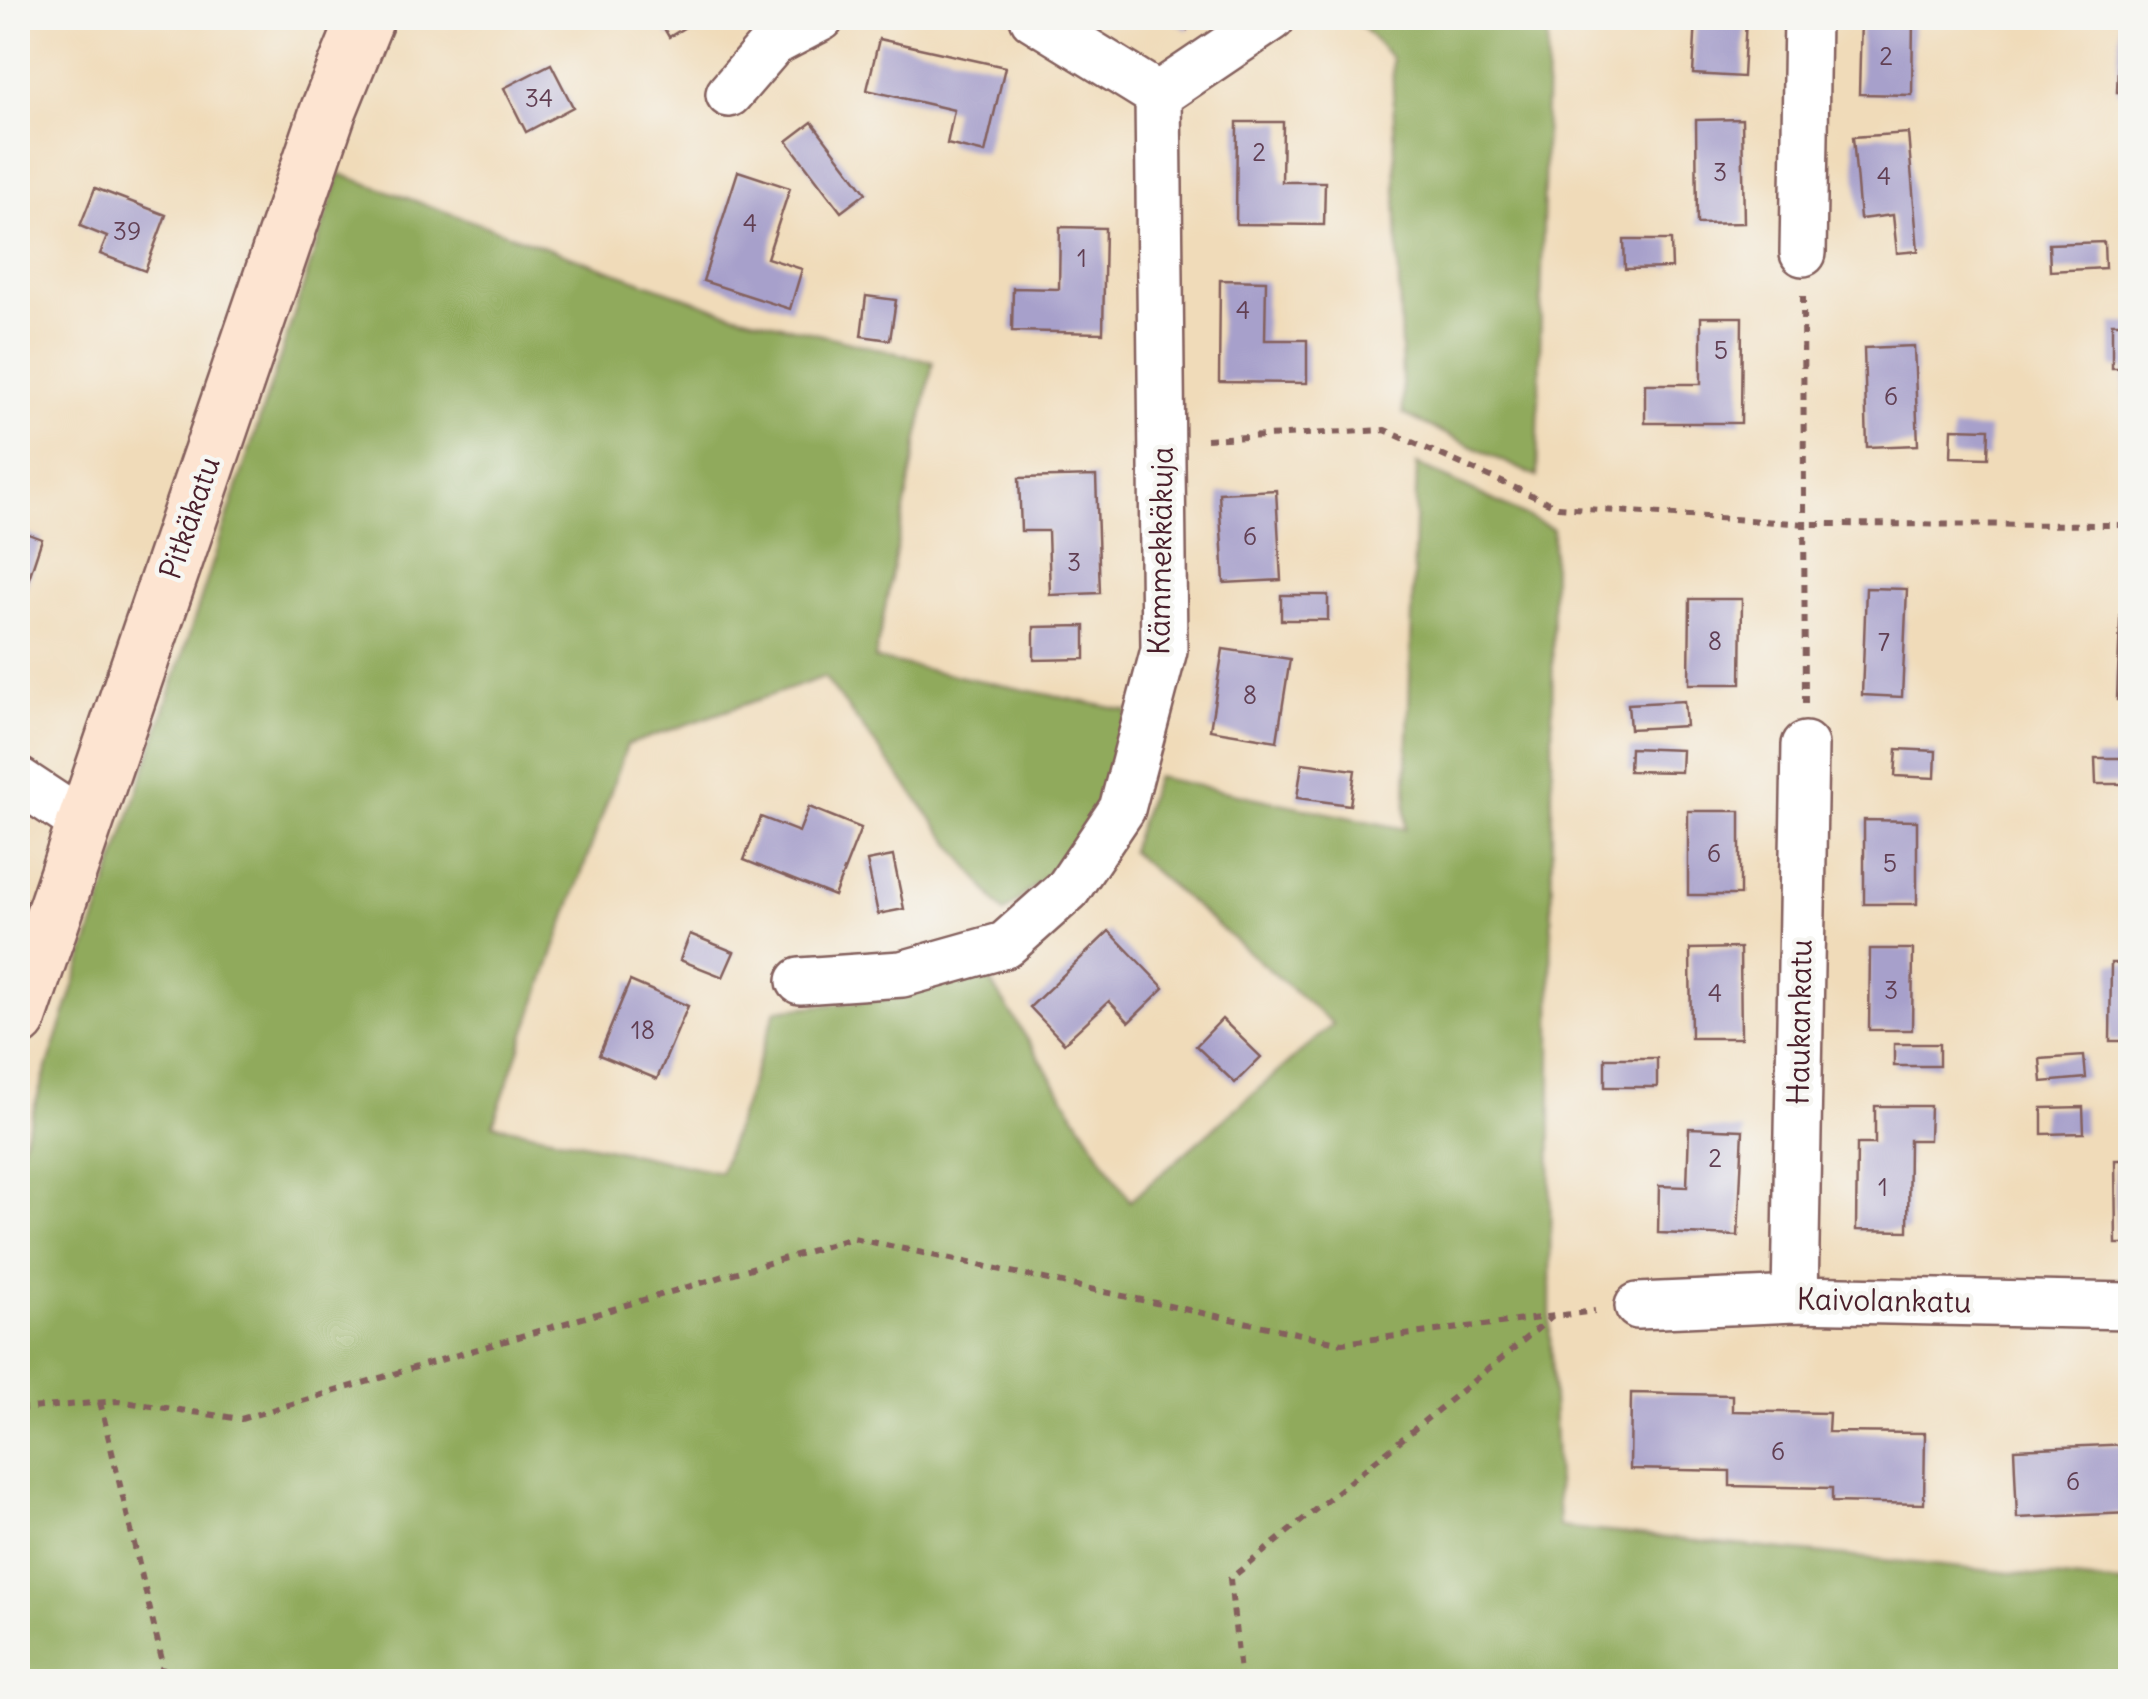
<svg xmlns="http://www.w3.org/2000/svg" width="2148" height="1699" viewBox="0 0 2148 1699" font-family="Delius,sans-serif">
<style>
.forest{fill:#90aa5c;stroke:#6d6444;stroke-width:2.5}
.building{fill:#a7a0cb}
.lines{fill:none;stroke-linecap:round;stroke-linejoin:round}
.street-casing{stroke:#84615d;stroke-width:50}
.secondary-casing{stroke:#84615d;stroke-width:60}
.path{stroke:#84615d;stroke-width:6;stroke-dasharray:8 8;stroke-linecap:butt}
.street{stroke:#fff;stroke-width:45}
.secondary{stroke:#fde4d1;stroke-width:55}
.labels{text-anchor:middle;stroke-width:9;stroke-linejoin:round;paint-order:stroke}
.number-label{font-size:25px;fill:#613f53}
.street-label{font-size:30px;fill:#4a1f2b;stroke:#f6f6f2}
</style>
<rect width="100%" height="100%" fill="#f6f6f2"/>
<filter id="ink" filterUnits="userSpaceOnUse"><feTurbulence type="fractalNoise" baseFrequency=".01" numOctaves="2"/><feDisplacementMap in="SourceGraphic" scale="20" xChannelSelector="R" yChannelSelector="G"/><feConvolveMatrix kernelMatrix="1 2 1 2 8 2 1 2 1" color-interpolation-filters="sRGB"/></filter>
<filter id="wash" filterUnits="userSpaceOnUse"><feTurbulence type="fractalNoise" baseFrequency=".0048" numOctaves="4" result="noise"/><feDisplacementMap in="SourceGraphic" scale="40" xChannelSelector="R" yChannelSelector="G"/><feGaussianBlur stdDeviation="2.25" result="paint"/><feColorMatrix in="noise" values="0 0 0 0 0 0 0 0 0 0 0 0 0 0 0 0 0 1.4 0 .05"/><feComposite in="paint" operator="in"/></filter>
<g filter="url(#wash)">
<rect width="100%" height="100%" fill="#f0dbb9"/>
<!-- forest -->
<g class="forest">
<path d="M1353 18H1548L1537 477 1403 414 1392 58Z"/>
<path d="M340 174 724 311 933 362 875 659 1128 711 1115 793 1063 861 1004 913 824 677 627 745 493 1124 720 1172 776 1010 884 999 986 974 1130 1201 1333 1024 1130 851 1156 777 1405 829 1417 464 1553 529 1550 1336 1559 1527 2130 1585V1682H18V1157Z"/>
</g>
<g id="blocks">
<!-- building -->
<g class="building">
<path d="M658 18H700L669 37Z"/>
<path d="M1169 18H1196L1187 30Z"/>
<path d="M1696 18H1746L1743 77 1693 74Z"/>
<path d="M1861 18H1913L1912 95 1859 94Z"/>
<path d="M2120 18H2130V93L2117 92Z"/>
<path d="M879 39 1005 67 985 153 947 144 954 110 867 90Z"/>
<path d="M551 64 573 107 526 132 504 88Z"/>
<path d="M1742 119 1744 223 1697 224 1696 120Z"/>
<path d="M812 122 866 193 841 212 787 141Z"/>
<path d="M1237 122H1283L1282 182H1325L1324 225 1236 224Z"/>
<path d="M1908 133 1918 251 1897 253 1893 215 1860 219 1853 137Z"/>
<path d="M2124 136H2130V236H2127Z"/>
<path d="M738 171 790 188 767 258 802 269 790 309 703 281Z"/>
<path d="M95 188 166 215 145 271 100 254 107 237 80 226Z"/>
<path d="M1060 227 1105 228 1103 333 1012 331 1013 288 1059 289Z"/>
<path d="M1624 240H1671L1672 268 1625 269Z"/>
<path d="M2104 242 2105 268 2050 271 2049 244Z"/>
<path d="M1220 280 1266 281 1265 340H1307V383L1219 382Z"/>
<path d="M866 296 896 300 890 340 861 336Z"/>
<path d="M1701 317H1742L1741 423H1645V384H1701Z"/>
<path d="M2112 323H2130V449H2124V368H2112Z"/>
<path d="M1914 346 1918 445 1867 447 1864 348Z"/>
<path d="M1952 428 1989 429 1988 458 1951 457Z"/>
<path d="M1096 476 1100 593 1050 595 1048 531H1021L1019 478Z"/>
<path d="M1276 490 1281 580 1224 583 1219 493Z"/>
<path d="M18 530 42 539 25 590 18 587Z"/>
<path d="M1866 588 1907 589 1902 697 1862 695Z"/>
<path d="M2121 594 2130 595V700H2117Z"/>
<rect x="1281" y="595" width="47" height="25"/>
<path d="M1690 599H1742L1741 684H1689Z"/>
<path d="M1085 626V659L1034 660V627Z"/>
<path d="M1223 649 1290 659 1277 741 1210 730Z"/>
<path d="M1684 701 1686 726 1630 729 1628 704Z"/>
<path d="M1630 748 1682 750 1681 772 1629 771Z"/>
<path d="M1897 749 1936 751 1935 778 1895 776Z"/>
<path d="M2095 758H2130V784H2096Z"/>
<path d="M1302 763 1355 770 1350 805 1297 798Z"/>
<path d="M809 807 861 828 834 896 744 860 761 817 799 832Z"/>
<rect x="1688" y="811" width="52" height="84"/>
<path d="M2122 819H2130V899H2124Z"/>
<path d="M1864 820 1917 821V904H1864Z"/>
<path d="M893 856 904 909 878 914 867 861Z"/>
<path d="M1109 931 1164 988 1129 1022 1109 1001 1064 1043 1030 1007Z"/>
<path d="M690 934 734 952 723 977 680 960Z"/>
<path d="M1740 948 1741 1038H1691L1690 949Z"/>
<path d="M1870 949H1913L1912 1030H1869Z"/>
<path d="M2111 963H2130V1041H2110Z"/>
<path d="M630 981 688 1006 657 1079 599 1055Z"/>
<path d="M1222 1019 1261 1057 1235 1083 1196 1046Z"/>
<rect x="1894" y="1044" width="45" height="22"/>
<path d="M2084 1056 2086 1078 2042 1082 2040 1059Z"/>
<rect x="1605" y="1058" width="52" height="29"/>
<path d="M1875 1106H1930L1929 1140H1909L1908 1231 1856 1230 1857 1144H1875Z"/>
<path d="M2083 1107 2084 1133 2042 1134V1108Z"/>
<path d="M1689 1128 1743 1130 1738 1236 1658 1233 1659 1186 1687 1187Z"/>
<path d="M2115 1160H2130V1244H2116Z"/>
<path d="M1631 1393 1732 1395V1411L1829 1413 1828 1432 1925 1433 1924 1504 1832 1502V1488L1730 1486V1471L1630 1469Z"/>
<path d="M2130 1444V1513L2017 1518 2014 1449Z"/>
</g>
</g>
</g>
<g filter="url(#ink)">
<use href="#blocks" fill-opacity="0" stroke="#84615d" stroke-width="2.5"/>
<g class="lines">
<!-- street casing -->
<g class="street-casing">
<g id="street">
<path d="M1033 18 1158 95"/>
<path d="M729 94 773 43 821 18"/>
<path d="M1803 253 1807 18"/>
<path d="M18 780 83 823"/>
<path d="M800 981 902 974 1005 945 1068 889 1122 809 1164 650 1158 95 1272 18"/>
<path d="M1795 1299 1805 745"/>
<path d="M1638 1306 1795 1299 2130 1306"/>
</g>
</g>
<!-- secondary casing -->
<g class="secondary-casing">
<path id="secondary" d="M18 1019 329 109 366 18"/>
</g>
<!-- path -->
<g class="path">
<path d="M1803 296 1805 704"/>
<path d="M1206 439 1385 430 1558 507 1806 524 2130 525"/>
<path d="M100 1402 163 1664 159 1682"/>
<path d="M18 1409 118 1401 241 1419 853 1238 1342 1343 1595 1311"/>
<path d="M1241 1682 1230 1579 1552 1317"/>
</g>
<!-- street -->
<use href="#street" class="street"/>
<!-- secondary -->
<use href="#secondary" class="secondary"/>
</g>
</g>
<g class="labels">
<!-- number labels -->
<g class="number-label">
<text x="1886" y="65">2</text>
<text x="539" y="107">34</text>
<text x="1259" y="161">2</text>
<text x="1720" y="181">3</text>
<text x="1884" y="185">4</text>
<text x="750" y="232">4</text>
<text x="127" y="240">39</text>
<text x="1082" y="267">1</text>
<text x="1243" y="319">4</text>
<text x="1721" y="359">5</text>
<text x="1891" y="405">6</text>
<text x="1250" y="545">6</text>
<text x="1074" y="571">3</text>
<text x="1715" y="650">8</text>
<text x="1884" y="651">7</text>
<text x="1250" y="704">8</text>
<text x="1714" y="862">6</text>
<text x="1890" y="872">5</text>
<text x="1891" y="999">3</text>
<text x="1715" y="1002">4</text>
<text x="643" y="1039">18</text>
<text x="1715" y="1167">2</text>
<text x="1883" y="1196">1</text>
<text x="1778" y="1460">6</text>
<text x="2073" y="1490">6</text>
</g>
<!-- street labels -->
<g class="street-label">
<text transform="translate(190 518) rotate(-71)" y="10">Pitkäkatu</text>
<text transform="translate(1161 551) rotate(-89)" y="10">Kämmekkäkuja</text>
<text transform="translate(1800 1022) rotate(-89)" y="10">Haukankatu</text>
<text transform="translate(1884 1301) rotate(1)" y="10">Kaivolankatu</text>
</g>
</g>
<!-- margin -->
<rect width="2148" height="1699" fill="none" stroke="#f6f6f2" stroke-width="60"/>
</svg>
